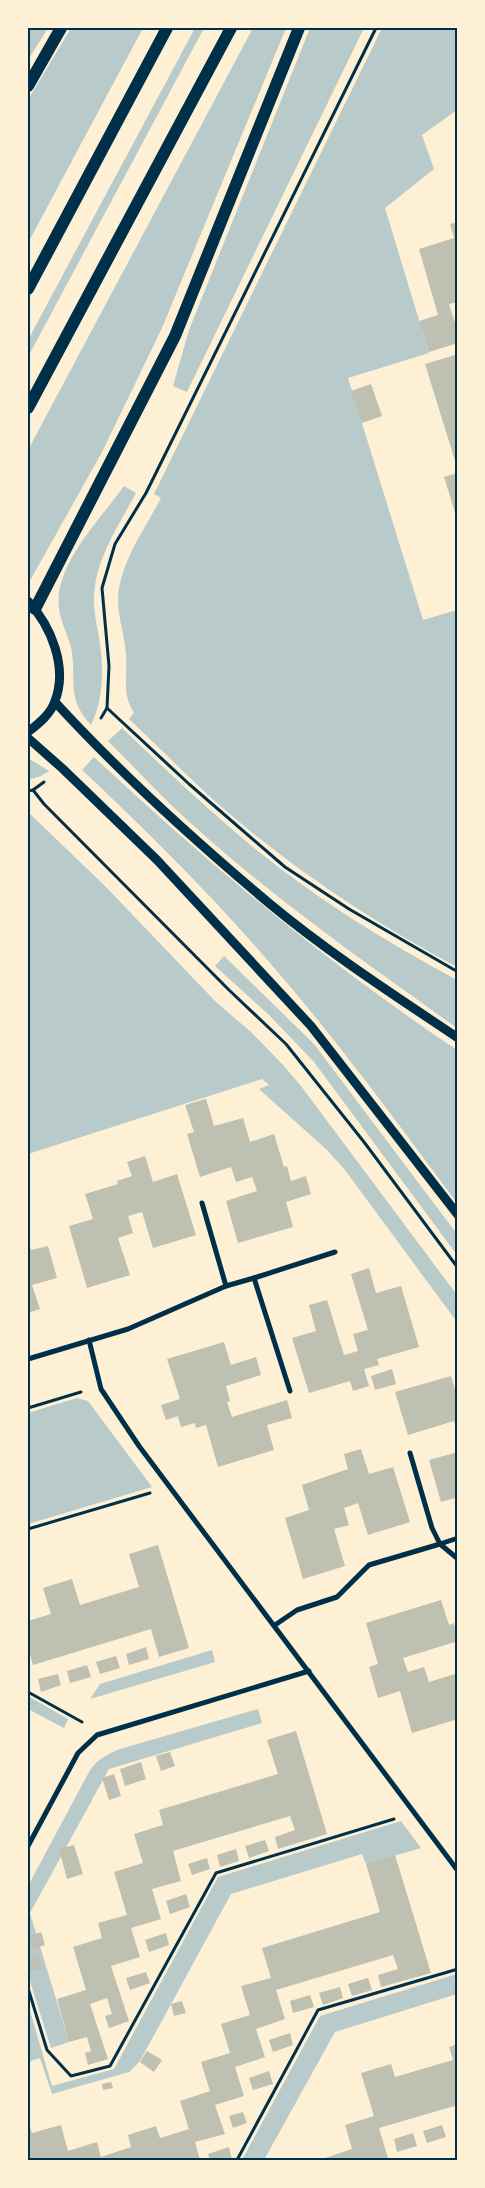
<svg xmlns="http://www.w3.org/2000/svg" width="485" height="2188" viewBox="0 0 485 2188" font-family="'Zilla Slab',serif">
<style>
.green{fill:#b9caca}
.building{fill:#bec0b2}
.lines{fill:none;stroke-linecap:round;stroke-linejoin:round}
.path{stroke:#003049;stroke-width:3}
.minor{stroke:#003049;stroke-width:5}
.tertiary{stroke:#003049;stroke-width:9}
.primary{stroke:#003049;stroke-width:12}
.neatline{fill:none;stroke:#003049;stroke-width:2}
</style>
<rect width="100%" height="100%" fill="#fdf0d5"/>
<!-- green -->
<g class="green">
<path d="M28 28H48L28 60Z"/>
<path d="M71 28H143L28 243V100Z"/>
<path d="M195 28H204L28 357V340Z"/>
<path d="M253 28H286L162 328 102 452 31 579 28 576V450Z"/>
<path d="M310 28H364L187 392 173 386 189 330Z"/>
<path d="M382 28H457V110L422 135 434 169 385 208 429 353 348 378 423 620 457 610V967C372 922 290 867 217 803 187 776 159 747 129 719L134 713C121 692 128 677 126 654 125 636 118 618 118 600 119 563 145 529 161 498L154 494Z"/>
<path d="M124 486 136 493C118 527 94 561 94 600 94 613 97 626 99 638 104 667 104 699 91 725 67 699 76 684 72 653 70 638 61 624 59 609 53 566 100 520 124 486Z"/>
<path d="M122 728C165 769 208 810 254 848 317 899 386 942 457 980V1028C357 957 256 886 167 801 147 781 128 761 108 741Z"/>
<path d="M94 757C208 864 327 963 457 1050V1203C407 1136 357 1067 303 1002 235 919 160 843 82 770Z"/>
<path d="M28 758 49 771 41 776 28 780Z"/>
<path d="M28 812 104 885 216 1002 251 1032 284 1066 301 1086 457 1295V1322L345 1170 327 1150 259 1089 269 1085 262 1079 28 1154Z"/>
<path d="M224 956 314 1044 457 1234V1255L314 1062 269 1015 215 966Z"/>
<path d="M77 1398 88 1401 152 1487 28 1524V1413Z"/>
<path d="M212 1650 215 1662 90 1699 100 1684Z"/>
<path d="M28 1696 68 1719 64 1728 28 1709Z"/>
<path d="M258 1709 262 1723 109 1769 30 1913 69 2042 51 2048 28 1975V1886L89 1772C97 1759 106 1755 120 1749Z"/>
<path d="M401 1821 421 1848 366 1864 362 1854 231 1894 140 2061 129 2072 52 2094 40 2058 28 2062V2004L52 2086 114 2069 218 1877Z"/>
<path d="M457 1974V1994L335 2032 264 2160H242L320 2016Z"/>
</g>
<!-- building -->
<g class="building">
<path d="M458 222V302L449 304 458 332V343L429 352 419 321 438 315 419 249 454 238 450 224Z"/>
<path d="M458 354V467H457L425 364Z"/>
<path d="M371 384 382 416 362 423 351 391Z"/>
<path d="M458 473V519H457L444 477Z"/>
<path d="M206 1099 214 1126 243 1118 250 1142 274 1134 284 1167 287 1166 291 1181 306 1176 311 1194 286 1202 293 1227 238 1243 226 1201 257 1191 252 1177 236 1182 231 1167 200 1177 187 1134 194 1132 185 1105Z"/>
<path d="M145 1156 153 1182 177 1174 196 1235 153 1248 142 1212 128 1216 133 1233 118 1238 130 1275 87 1288 69 1226 93 1219 85 1194 118 1184 117 1181 132 1176 127 1162Z"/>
<path d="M28 1239 31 1250 48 1246 57 1278 32 1285 40 1309 28 1313Z"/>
<path d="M369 1268 376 1293 401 1286 419 1347 377 1359 379 1365 364 1369 369 1386 353 1391 350 1381 309 1393 292 1338 316 1331 309 1305 327 1300 344 1355 358 1351 353 1334 368 1330 351 1274Z"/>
<path d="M224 1342 231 1365 256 1357 261 1375 226 1386 230 1401 227 1402 232 1417 287 1400 292 1418 267 1425 274 1450 218 1467 206 1425 196 1428 195 1423 181 1427 178 1416 166 1420 161 1405 180 1399 167 1359Z"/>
<path d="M392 1369 396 1384 375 1390 371 1376Z"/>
<path d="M451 1376 458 1399V1433L454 1421 408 1435 395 1392Z"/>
<path d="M361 1449 369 1474 393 1467 410 1522 368 1535 358 1503 344 1508 349 1525 334 1529 345 1566 303 1579 285 1518 309 1510 302 1485 348 1469 344 1454Z"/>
<path d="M458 1452V1497L441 1502 429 1460Z"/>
<path d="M158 1545 189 1648 159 1657 151 1629 33 1665 28 1647V1621L51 1614 43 1588 72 1579 80 1605 139 1587 129 1554Z"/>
<path d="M441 1600 449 1625 454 1623 458 1641 403 1658 408 1672 424 1667 429 1682 458 1673V1719L412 1733 400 1691 378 1698 369 1667 378 1664 366 1623Z"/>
<path d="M146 1647 149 1659 129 1665 126 1654Z"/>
<path d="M116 1656 120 1668 100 1674 96 1662Z"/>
<path d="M87 1665 91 1677 70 1683 67 1671Z"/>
<path d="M58 1674 61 1685 41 1692 38 1679Z"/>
<path d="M296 1731 327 1834 278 1849 275 1837 295 1830 290 1816 173 1851 181 1881 152 1889 161 1919 131 1928 140 1957 111 1966 129 2021 109 2028 105 2016 112 2014 107 1998 90 2004 108 2059 88 2065 85 2053 91 2051 87 2037 69 2042 57 1999 86 1990 73 1947 102 1938 98 1923 127 1915 114 1872 143 1863 134 1834 163 1825 159 1810 278 1774 267 1740Z"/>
<path d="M170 1752 175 1766 161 1771 156 1756Z"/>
<path d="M141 1762 146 1779 125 1786 120 1769Z"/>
<path d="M114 1774 121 1796 109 1800 102 1778Z"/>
<path d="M265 1840 269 1851 249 1858 245 1846Z"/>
<path d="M74 1845 83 1874 67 1879 59 1849Z"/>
<path d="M236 1849 239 1861 220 1867 217 1855Z"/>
<path d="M395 1855 431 1973 381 1987 378 1975 398 1969 393 1955 276 1990 285 2019 256 2029 265 2057 235 2067 244 2096 215 2105 225 2134 195 2142 200 2160H39L38 2158 28 2160V2121L32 2133 61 2125 68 2151 97 2142 101 2157 131 2147 128 2135 156 2126 160 2138 189 2129 180 2101 210 2091 201 2062 230 2053 221 2024 250 2015 241 1986 271 1978 262 1948 380 1912 366 1864Z"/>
<path d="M207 1858 210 1869 192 1875 188 1864Z"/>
<path d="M186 1894 190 1907 170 1914 166 1901Z"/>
<path d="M41 1932 45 1945 32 1949 29 1936Z"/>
<path d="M166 1933 169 1945 149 1952 145 1940Z"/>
<path d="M38 1955 42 1968 29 1972 28 1958Z"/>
<path d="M146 1972 150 1983 130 1990 126 1978Z"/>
<path d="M368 1978 372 1990 352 1996 348 1984Z"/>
<path d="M340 1987 343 1998 323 2005 319 1993Z"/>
<path d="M310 1995 314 2007 293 2013 290 2001Z"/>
<path d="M182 2001 186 2013 174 2016 171 2004Z"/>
<path d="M290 2033 293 2045 273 2052 269 2040Z"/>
<path d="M458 2044V2105L379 2128 388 2158 379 2160H323L322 2159 352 2149 345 2125 374 2116 361 2073 391 2064 395 2077 453 2060 449 2047Z"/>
<path d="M147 2051 162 2060 154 2072 140 2062Z"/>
<path d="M269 2071 273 2084 253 2090 249 2078Z"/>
<path d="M111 2082 113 2088 103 2090 102 2084Z"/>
<path d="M243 2112 247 2123 233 2128 229 2116Z"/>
<path d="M442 2125 446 2137 427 2143 423 2131Z"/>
<path d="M413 2133 417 2146 397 2152 394 2139Z"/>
<path d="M229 2147 232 2160H210L208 2154Z"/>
</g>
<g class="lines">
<!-- path -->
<g class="path">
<path d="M107 708 189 784 285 867 349 909 458 972"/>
<path d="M101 718 107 708 109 666 102 588 115 544 146 493 376 28"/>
<path d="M33 790 44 804 229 990 286 1044 364 1142 458 1268"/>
<path d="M28 791 33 790 44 782"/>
<path d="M28 1408 81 1392"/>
<path d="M28 1529 150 1493"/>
<path d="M28 1692 82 1722"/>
<path d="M28 1988 47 2050 71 2076 110 2066 216 1873 394 1819"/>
<path d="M237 2160 318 2010 458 1969"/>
</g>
<!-- minor -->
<g class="minor">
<path d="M254 1278 335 1252"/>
<path d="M226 1286 254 1278 290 1391"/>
<path d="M89 1340 101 1389 139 1446 458 1871"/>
<path d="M28 1359 128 1329 226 1286 202 1203"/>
<path d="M458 1538 440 1544 458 1559"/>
<path d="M275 1625 297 1610 337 1597 369 1565 440 1544 432 1528 410 1453"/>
<path d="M28 1846 78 1753 97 1735 309 1671"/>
</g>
<!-- tertiary -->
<g class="tertiary">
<path d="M28 601C51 626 68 667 55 701 51 714 38 724 28 732"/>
<path d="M55 702C121 774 195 841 270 904 329 953 394 995 458 1038"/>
<path d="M28 738 63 769 157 860 311 1026 458 1215"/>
</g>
<!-- primary -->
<g class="primary">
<path d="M28 86 61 28"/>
<path d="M28 289 167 28"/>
<path d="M28 408 231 28"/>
<path d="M35 609 175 336 299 28"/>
</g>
</g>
<!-- border -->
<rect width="485" height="2188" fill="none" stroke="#fdf0d5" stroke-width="58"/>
<rect x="29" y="29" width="427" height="2130" class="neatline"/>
</svg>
